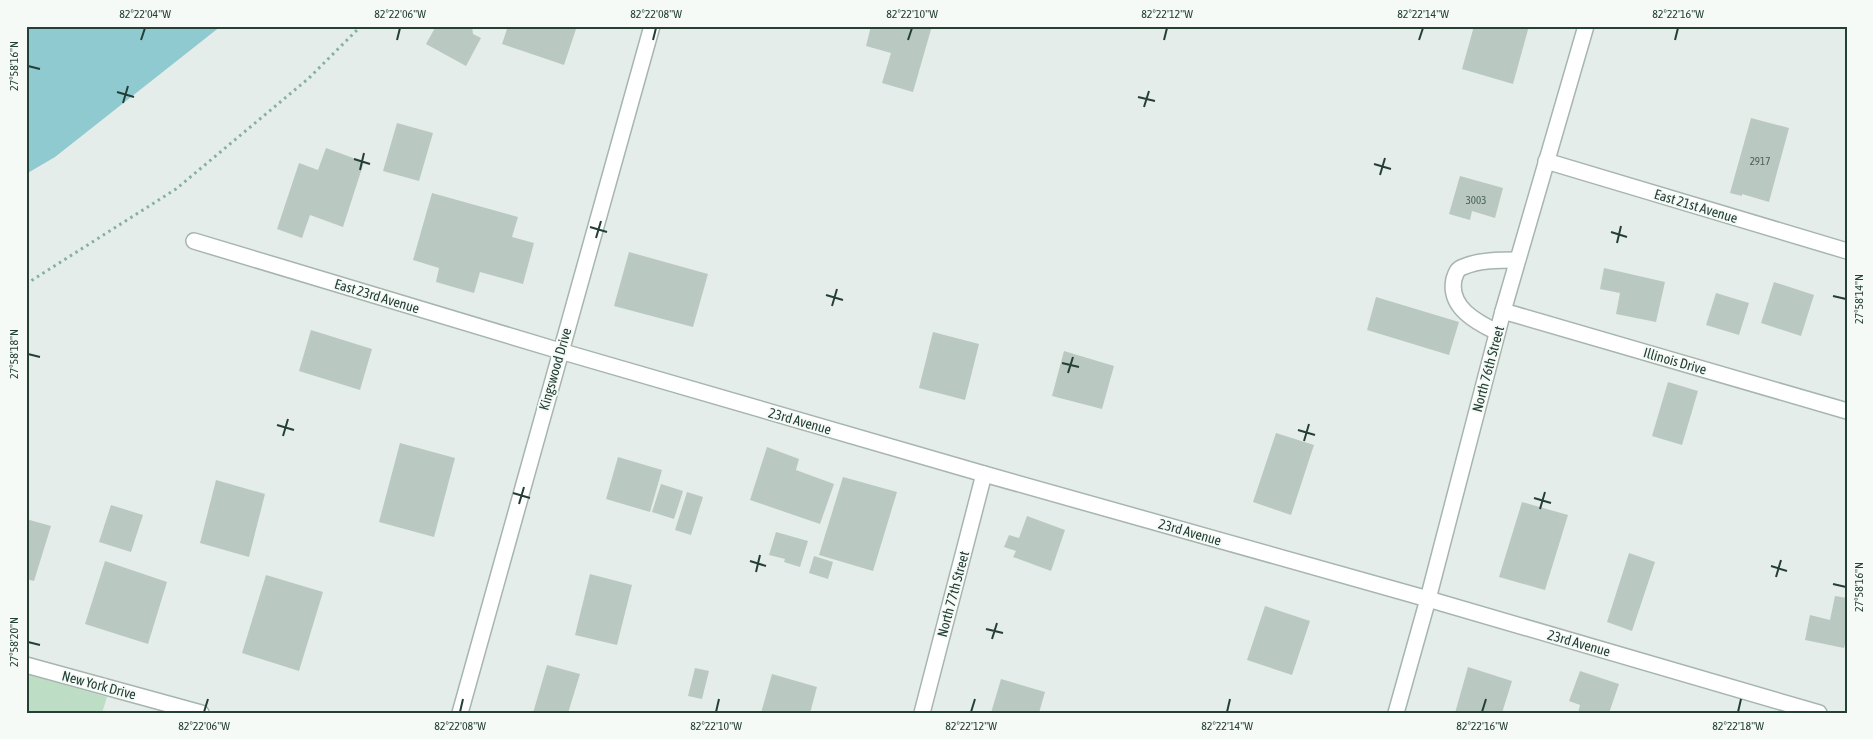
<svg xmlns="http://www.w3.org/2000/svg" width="1873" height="739" viewBox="0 0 1873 739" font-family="'Asap Condensed',sans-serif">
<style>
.green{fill:#beddc5}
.water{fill:#8fcad0}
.building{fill:#bac8c2}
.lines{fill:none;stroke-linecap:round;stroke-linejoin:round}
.service-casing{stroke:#a7b5b0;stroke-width:18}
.minor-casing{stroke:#a7b5b0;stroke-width:18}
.path{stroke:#86b0a0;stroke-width:3;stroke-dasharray:2.5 4;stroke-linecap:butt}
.service{stroke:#fff;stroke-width:15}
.minor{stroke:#fff;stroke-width:15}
.ticks{fill:none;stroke:#243f36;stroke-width:2}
.labels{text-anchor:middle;stroke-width:4;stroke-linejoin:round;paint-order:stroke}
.number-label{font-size:11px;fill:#4a6159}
.street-label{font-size:14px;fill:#243f36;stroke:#f5faf7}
.neatline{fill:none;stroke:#243f36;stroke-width:2}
.ticks-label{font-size:12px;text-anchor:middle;fill:#243f36}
</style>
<rect width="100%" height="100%" fill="#e4ede9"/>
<!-- green -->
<path class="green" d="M26 674 107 697 102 713H26Z"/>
<!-- water -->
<path class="water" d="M26 26H221L55 157 26 174Z"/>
<!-- building -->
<g class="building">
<path d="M436 26H472L473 34 481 38 466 66 426 44Z"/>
<path d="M508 26H577L564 65 502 44Z"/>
<path d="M871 26H932L913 92 882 83 891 53 866 46Z"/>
<path d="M1474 26H1529L1513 84 1462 69Z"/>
<path d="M1751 118 1789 128 1769 202 1742 194V196L1730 193Z"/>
<path d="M397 123 433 133 419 181 383 171Z"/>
<path d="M326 148 364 162 343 227 310 215 302 238 277 229 299 163 318 170Z"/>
<path d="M1460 176 1503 188 1495 218 1472 211 1470 220 1449 214Z"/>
<path d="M432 193 518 217 512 237 534 243 523 284 480 272 474 293 436 282 439 268 413 260Z"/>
<path d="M629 252 708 274 693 327 614 306Z"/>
<path d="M1604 268 1665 282 1656 322 1616 314 1620 293 1600 289Z"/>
<path d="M1774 282 1814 295 1801 336 1761 323Z"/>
<path d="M1716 293 1749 303 1739 335 1706 325Z"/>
<path d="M1376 297 1459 322 1449 355 1367 330Z"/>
<path d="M311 330 372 349 360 390 299 371Z"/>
<path d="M933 332 979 344 965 400 919 388Z"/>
<path d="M1064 351 1114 366 1102 409 1052 396Z"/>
<path d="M1668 382 1698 391 1682 445 1652 436Z"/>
<path d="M1276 433 1314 445 1291 515 1253 502Z"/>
<path d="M400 443 455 458 434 537 379 522Z"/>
<path d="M767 447 799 459 796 470 834 484 820 524 750 500Z"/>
<path d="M618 457 662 470 650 512 606 499Z"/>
<path d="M843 477 897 492 873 571 819 555Z"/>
<path d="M216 480 265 494 249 557 200 543Z"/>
<path d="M661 484 683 491 674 519 652 512Z"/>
<path d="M687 492 703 497 691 535 675 530Z"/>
<path d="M1522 502 1568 515 1545 590 1499 577Z"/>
<path d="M111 505 143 515 131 552 99 542Z"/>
<path d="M1027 516 1065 530 1051 571 1013 557 1016 551 1004 547 1009 535 1019 538Z"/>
<path d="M26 519 51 526 34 581 26 579Z"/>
<path d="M776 532 808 541 800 567 784 562 785 559 769 555Z"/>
<path d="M1629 553 1655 562 1632 631 1607 622Z"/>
<path d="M814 556 833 562 828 579 809 573Z"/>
<path d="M105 561 167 582 148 644 85 624Z"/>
<path d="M590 574 632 585 617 645 575 635Z"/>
<path d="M266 575 323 592 299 671 242 653Z"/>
<path d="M1835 596 1847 598V636L1844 648 1805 640 1810 615 1830 620Z"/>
<path d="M1265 606 1310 621 1292 675 1247 660Z"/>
<path d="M547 665 580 674 568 713H533Z"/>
<path d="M1468 667 1512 681 1502 713H1455Z"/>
<path d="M695 668 709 671 702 699 688 696Z"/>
<path d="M1580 671 1619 684 1609 713H1578L1580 705 1569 701Z"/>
<path d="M772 674 817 687 810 713H761Z"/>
<path d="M1001 679 1045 692 1039 713H991Z"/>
</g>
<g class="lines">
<!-- service casing -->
<g class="service-casing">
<path id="service" d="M1497 332C1476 322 1448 307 1454 279 1456 273 1457 269 1463 267 1479 260 1500 260 1517 260"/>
</g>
<!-- minor casing -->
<g class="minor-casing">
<g id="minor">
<path d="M1546 161 1847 251"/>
<path d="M194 241 560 351 984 474 1428 599 1819 713"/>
<path d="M1503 311 1847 411"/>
<path d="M26 665 201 713"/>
<path d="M460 713 652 26"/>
<path d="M922 713 984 474"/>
<path d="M1396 713 1428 599 1503 311 1586 26"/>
</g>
</g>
<!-- path -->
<path class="path" d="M26 284 176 189 309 78 361 26"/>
<!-- service -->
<use href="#service" class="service"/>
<!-- minor -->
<use href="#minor" class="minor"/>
</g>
<!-- ticks -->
<path class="ticks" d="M141 40 145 28M397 40 400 28M653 40 656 28M908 40 912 28M1164 40 1167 28M1419 40 1423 28M1675 40 1678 28M28 66 40 69M117 92 134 97M1138 97 1155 101M123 103 128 86M1144 107 1149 91M354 159 370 164M1374 164 1391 169M360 170 364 153M1380 175 1385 158M590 227 607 232M1611 232 1627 237M596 238 601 221M1617 243 1621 226M826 295 843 300M1833 296 1846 299M832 306 837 289M28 354 40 357M1062 363 1079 367M1068 373 1073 357M277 425 294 430M1298 430 1315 435M283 436 288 419M1304 441 1309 424M513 493 530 498M1534 498 1551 503M519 504 524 487M1540 509 1545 492M750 561 766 566M1771 566 1787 571M756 572 760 555M1776 577 1781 560M1833 584 1846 587M986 629 1003 633M992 639 997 623M28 642 40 645M204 712 208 699M460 712 463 699M716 712 719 699M971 712 975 699M1227 712 1230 699M1482 712 1486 699M1738 712 1741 699"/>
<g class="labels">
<!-- number labels -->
<g class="number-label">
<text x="1760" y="165">2917</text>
<text x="1476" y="204">3003</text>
</g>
<!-- street labels -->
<g class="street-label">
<text transform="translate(1696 206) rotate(17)" y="5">East 21st Avenue</text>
<text transform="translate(377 296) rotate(17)" y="5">East 23rd Avenue</text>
<text transform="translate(1675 361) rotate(16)" y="5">Illinois Drive</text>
<text transform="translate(555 369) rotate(-74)" y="5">Kingswood Drive</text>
<text transform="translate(1488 369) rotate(-75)" y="5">North 76th Street</text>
<text transform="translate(800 421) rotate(16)" y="5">23rd Avenue</text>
<text transform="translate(1190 532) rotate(16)" y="5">23rd Avenue</text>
<text transform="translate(953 594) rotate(-75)" y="5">North 77th Street</text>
<text transform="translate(1579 643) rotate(16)" y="5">23rd Avenue</text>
<text transform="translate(99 685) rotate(15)" y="5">New York Drive</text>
</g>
</g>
<!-- border -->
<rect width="1873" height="739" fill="none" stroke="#f5faf7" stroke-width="55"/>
<rect x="28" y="28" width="1818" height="684" class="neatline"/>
<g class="ticks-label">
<text x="145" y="18">82°22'04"W</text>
<text x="400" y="18">82°22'06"W</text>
<text x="656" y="18">82°22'08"W</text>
<text x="912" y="18">82°22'10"W</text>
<text x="1167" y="18">82°22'12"W</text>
<text x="1423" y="18">82°22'14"W</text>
<text x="1678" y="18">82°22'16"W</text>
<text transform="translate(14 66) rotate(-90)" y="4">27°58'16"N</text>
<text transform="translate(1859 299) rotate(-90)" y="4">27°58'14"N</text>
<text transform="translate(14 354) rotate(-90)" y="4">27°58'18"N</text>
<text transform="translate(1859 587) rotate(-90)" y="4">27°58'16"N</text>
<text transform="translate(14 642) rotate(-90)" y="4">27°58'20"N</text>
<text x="204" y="730">82°22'06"W</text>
<text x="460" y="730">82°22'08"W</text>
<text x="716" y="730">82°22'10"W</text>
<text x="971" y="730">82°22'12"W</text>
<text x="1227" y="730">82°22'14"W</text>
<text x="1482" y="730">82°22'16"W</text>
<text x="1738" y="730">82°22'18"W</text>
</g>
</svg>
